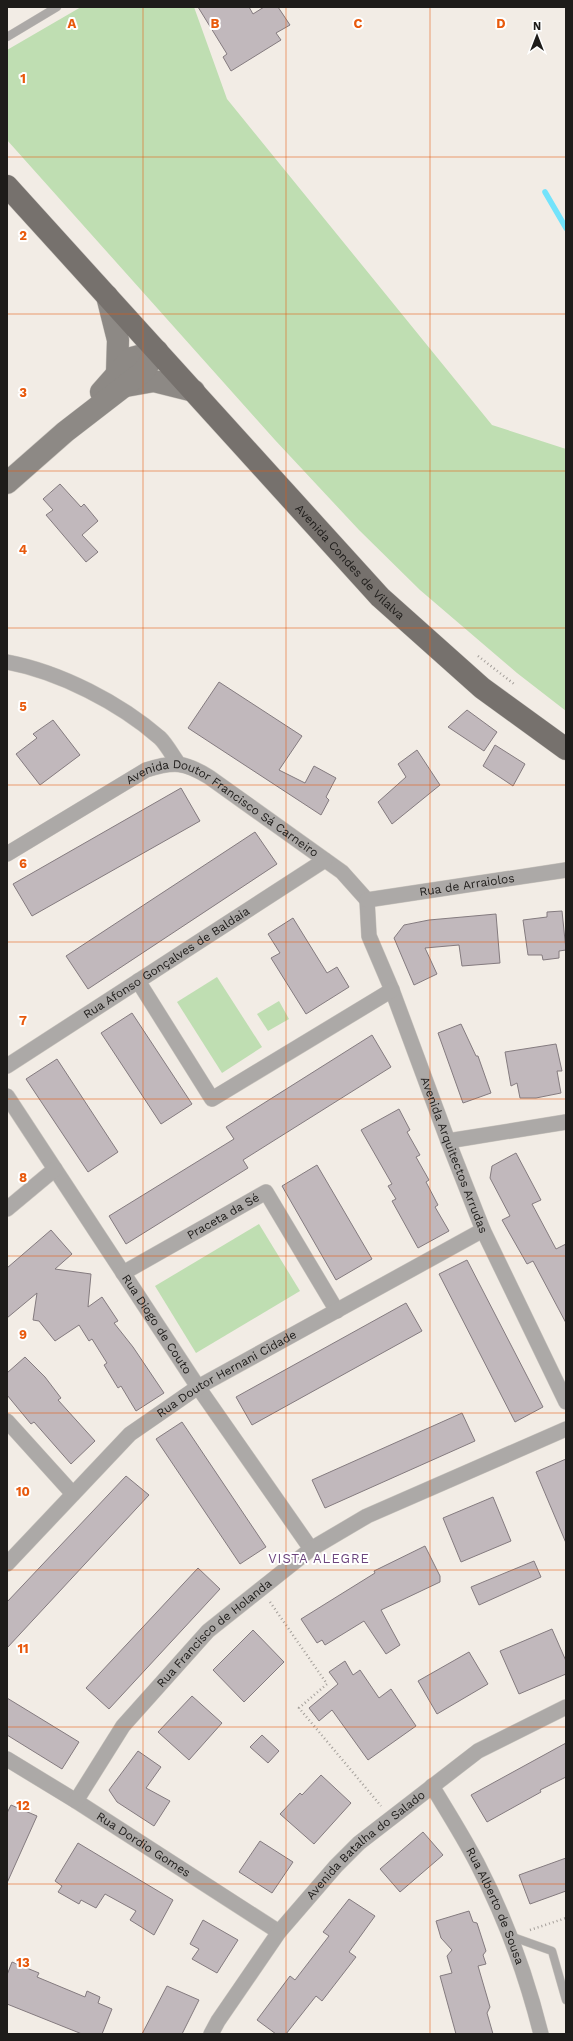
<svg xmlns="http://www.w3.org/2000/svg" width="573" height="2041" viewBox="0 0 573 2041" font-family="'Work Sans',sans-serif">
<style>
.green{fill:#bfdeb2}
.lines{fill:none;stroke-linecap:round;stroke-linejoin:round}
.stream{stroke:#73e3fb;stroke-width:5.5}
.building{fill:#c1b8bc;stroke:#847b7f}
.lane-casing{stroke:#ccc7c0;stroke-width:9}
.street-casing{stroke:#ccc7c0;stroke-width:16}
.secondary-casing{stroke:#ccc7c0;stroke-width:23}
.primary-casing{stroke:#ccc7c0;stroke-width:23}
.path{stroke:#a49f9a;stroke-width:2.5;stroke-dasharray:1 3;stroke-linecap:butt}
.lane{stroke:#aca9a7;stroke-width:8}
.street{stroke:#aca9a7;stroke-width:15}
.secondary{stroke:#8d8985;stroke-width:22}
.primary{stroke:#76716d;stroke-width:22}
.grid{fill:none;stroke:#e8590c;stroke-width:1;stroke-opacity:0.55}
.labels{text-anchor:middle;stroke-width:4;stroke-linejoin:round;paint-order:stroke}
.street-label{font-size:12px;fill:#1e1c1a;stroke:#fff}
.neighbourhood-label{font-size:13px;letter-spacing:1px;fill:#6c447d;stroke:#fff}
.grid-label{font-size:13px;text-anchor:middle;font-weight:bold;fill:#e8590c;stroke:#fff;stroke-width:4;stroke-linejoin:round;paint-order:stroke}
</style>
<rect width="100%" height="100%" fill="#f2ece5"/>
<!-- green -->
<g class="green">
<path d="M81 7H194L227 99 492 425 566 449V711L517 673 420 590 359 530 275 440 7 140V50Z"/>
<path d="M217 977 262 1047 222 1073 177 1002Z"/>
<path d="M279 1001 289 1019 268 1031 257 1014Z"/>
<path d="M259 1224 300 1291 196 1353 155 1286Z"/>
</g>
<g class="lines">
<!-- stream -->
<path class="stream" d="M545 192 566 228"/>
</g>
<!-- building -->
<g class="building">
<path d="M198 7H249L253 14 264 7H278L290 25 276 33 281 40 231 71 223 57 227 54Z"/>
<path d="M60 484 81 507 84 504 98 521 82 535 98 552 86 562 46 515 53 510 43 499Z"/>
<path d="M219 682 302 736 279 770 305 783 314 766 336 778 326 797 329 800 321 815 188 728Z"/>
<path d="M467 710 497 732 484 751 448 727Z"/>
<path d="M53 720 80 755 40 785 16 754 37 738 33 734Z"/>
<path d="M495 745 525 764 513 786 483 766Z"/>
<path d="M417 750 440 785 392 824 378 802 406 777 398 764Z"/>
<path d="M181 788 200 821 32 916 13 884Z"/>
<path d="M255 832 277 864 88 989 66 956Z"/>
<path d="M562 911 566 950 559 951V958L543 960 542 955H528L523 920 547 917V912Z"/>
<path d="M496 914 500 963 462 966 459 945 425 948 437 974 414 985 394 938 404 925 429 920Z"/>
<path d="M293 918 327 973 337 967 349 987 306 1014 271 958 280 953 268 934Z"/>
<path d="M132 1013 192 1104 161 1124 101 1033Z"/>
<path d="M461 1024 476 1056H478L491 1093 463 1103 438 1033Z"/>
<path d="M372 1035 391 1067 243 1160 248 1168 126 1244 109 1216 234 1139 226 1127Z"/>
<path d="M556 1044 562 1071H557L561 1093 536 1098H520L517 1083 511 1086 505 1052Z"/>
<path d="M57 1059 118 1152 88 1172 26 1079Z"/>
<path d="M399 1109 410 1130 407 1132 420 1155 416 1157 429 1180 426 1182 438 1205 435 1207 449 1231 418 1248 392 1201 396 1199 388 1186 392 1184 361 1130Z"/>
<path d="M516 1153 541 1200 532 1204 556 1249 566 1244V1323L533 1261 527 1264 502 1220 510 1216 490 1178 492 1166Z"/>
<path d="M317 1165 372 1259 336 1280 282 1186Z"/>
<path d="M51 1230 72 1254 55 1269 91 1274 88 1307 102 1297 118 1321 114 1323 133 1347 164 1393 136 1411 121 1386 118 1388 104 1365 107 1363 92 1339 89 1341 79 1325 55 1341 39 1321 33 1320 37 1293 7 1318V1268Z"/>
<path d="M467 1260 543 1407 515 1422 439 1274Z"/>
<path d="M406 1303 422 1331 252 1425 236 1397Z"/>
<path d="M25 1357 45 1377 61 1398 58 1400 95 1441 71 1464 34 1422 31 1424 7 1395V1373Z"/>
<path d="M462 1413 475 1441 325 1508 312 1480Z"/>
<path d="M182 1422 266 1547 240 1564 156 1439Z"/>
<path d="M566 1459V1543L536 1472Z"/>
<path d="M126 1476 149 1495 7 1648V1602Z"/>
<path d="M493 1497 511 1541 461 1562 443 1518Z"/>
<path d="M425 1546 440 1576V1582L381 1610 400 1645 386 1654 364 1621 325 1645 322 1640 317 1643 301 1619 375 1573 374 1571Z"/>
<path d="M534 1561 541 1577 479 1605 471 1587Z"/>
<path d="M198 1568 220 1589 109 1709 86 1688Z"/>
<path d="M552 1629 566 1661V1674L519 1694 500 1651Z"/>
<path d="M253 1630 284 1662 244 1702 213 1670Z"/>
<path d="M469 1652 488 1684 437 1714 418 1681Z"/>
<path d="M345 1661 353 1675 360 1670 379 1698 391 1689 416 1726 368 1760 332 1710 319 1721 309 1708 338 1684 329 1672Z"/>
<path d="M192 1696 222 1723 189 1760 158 1732Z"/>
<path d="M7 1698 79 1742 62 1769 7 1735Z"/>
<path d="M262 1735 279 1751 268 1763 250 1747Z"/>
<path d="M566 1743V1777L540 1790 541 1792 487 1822 471 1795Z"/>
<path d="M138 1751 161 1767 146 1788 170 1801 154 1826 117 1802 109 1790Z"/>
<path d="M321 1775 351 1803 314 1844 280 1814 300 1793 302 1795Z"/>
<path d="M11 1805 37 1816 7 1883V1813Z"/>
<path d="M423 1832 443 1855 400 1892 380 1869Z"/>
<path d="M260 1841 293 1862 272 1893 239 1872Z"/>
<path d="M78 1843 173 1900 154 1935 130 1920 136 1911 105 1894 96 1908 81 1900 79 1904 58 1892 62 1886 55 1881Z"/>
<path d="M566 1858V1891L530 1904 519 1875Z"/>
<path d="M349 1899 375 1916 349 1952 356 1957 322 2001 316 1996 286 2034H276L257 2020 290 1976 295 1980 329 1936 323 1932Z"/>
<path d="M469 1911 473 1922 477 1923 486 1951 483 1955 486 1964 478 1966 490 2007 487 2013 493 2034H456L440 1976 452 1973 447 1956 452 1950 441 1938 436 1921Z"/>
<path d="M203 1920 238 1940 217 1973 192 1959 199 1949 190 1944Z"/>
<path d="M12 1962 39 1973 37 1977 85 1997 87 1991 100 1997 98 2003 112 2009 102 2034H82L7 2004V1975Z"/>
<path d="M167 1986 199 2000 182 2034H142Z"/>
</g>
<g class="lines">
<!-- lane casing -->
<g class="lane-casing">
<g id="lane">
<path d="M7 37 57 7"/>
<path d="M510 1936 552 1951 566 2000"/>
</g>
</g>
<!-- street casing -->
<g class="street-casing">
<g id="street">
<path d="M7 662C60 672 120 703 160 738 167 745 172 755 178 763"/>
<path id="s1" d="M7 854 146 770C174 761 185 762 209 777L342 872 367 900"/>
<path id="s2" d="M367 900 369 936 392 990 448 1141 483 1230 566 1402"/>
<path id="s3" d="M367 900 566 870"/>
<path d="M138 981 212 1099 392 990"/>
<path id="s4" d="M7 1066 325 860"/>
<path id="s5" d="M7 1096 198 1387 311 1549"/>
<path d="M448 1141 566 1122"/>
<path d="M7 1209 55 1169"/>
<path id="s6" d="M123 1273 266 1192 337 1311"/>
<path d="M7 1421 73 1494"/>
<path id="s7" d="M7 1564 130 1434 198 1387 483 1230"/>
<path id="s8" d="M7 1759 76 1801 279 1932"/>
<path id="s9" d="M432 1786C447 1811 463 1836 477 1863 505 1917 526 1974 541 2034"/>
<path id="s10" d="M76 1801 123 1726 208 1631 311 1549 367 1516 566 1429"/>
<path id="s11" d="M211 2034 218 2021 279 1932 336 1866 359 1843 478 1751 566 1707"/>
</g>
</g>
<!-- secondary casing -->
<g class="secondary-casing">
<g id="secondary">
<path d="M107 296 118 340 117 373"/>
<path d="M126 386 154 381 194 391"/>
<path d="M101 392 131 358 157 351"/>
<path d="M7 483 65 432 144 371 157 351"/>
</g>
</g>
<!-- primary casing -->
<g class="primary-casing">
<g id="primary">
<path id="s12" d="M7 186 380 597 482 688 566 749"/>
</g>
</g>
<!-- path -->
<g class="path">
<path d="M478 656 514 684"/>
<path d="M270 1602 327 1684 299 1708 381 1806"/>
<path d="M530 1930 566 1918"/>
</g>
<!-- lane -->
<use href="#lane" class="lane"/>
<!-- street -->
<use href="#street" class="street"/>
<!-- secondary -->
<use href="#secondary" class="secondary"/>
<!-- primary -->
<use href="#primary" class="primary"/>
</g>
<!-- grid -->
<path class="grid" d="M143 7V2034M286 7V2034M430 7V2034M7 157H566M7 314H566M7 471H566M7 628H566M7 785H566M7 942H566M7 1099H566M7 1256H566M7 1413H566M7 1570H566M7 1727H566M7 1884H566"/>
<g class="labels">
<!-- street labels -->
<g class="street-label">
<text dy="4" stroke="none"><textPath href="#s12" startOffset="509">Avenida Condes de Vilalva</textPath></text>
<text dy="4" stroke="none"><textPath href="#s1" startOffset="251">Avenida Doutor Francisco Sá Carneiro</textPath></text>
<text dy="4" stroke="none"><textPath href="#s3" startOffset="101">Rua de Arraiolos</textPath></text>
<text dy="4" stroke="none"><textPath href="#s4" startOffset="190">Rua Afonso Gonçalves de Baldaia</textPath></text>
<text dy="4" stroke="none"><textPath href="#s2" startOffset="271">Avenida Arquitectos Arrudas</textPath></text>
<text dy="4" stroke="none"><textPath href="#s6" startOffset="115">Praceta da Sé</textPath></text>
<text dy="4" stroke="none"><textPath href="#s5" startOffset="273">Rua Diogo de Couto</textPath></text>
<text dy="4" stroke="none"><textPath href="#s7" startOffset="293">Rua Doutor Hernani Cidade</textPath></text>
<text dy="4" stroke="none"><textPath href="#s10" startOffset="219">Rua Francisco de Holanda</textPath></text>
<text dy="4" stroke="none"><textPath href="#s8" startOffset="161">Rua Dordio Gomes</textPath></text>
<text dy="4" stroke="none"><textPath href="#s11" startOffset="246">Avenida Batalha do Salado</textPath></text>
<text dy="4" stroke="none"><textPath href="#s9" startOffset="136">Rua Alberto de Sousa</textPath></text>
</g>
<!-- neighbourhood labels -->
<g class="neighbourhood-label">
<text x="319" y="1563">VISTA ALEGRE</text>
</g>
</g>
<g class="grid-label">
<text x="72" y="28">A</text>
<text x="215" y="28">B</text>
<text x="358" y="28">C</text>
<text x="501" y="28">D</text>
<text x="23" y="83">1</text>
<text x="23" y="240">2</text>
<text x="23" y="397">3</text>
<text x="23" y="554">4</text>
<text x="23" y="711">5</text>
<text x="23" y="868">6</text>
<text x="23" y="1025">7</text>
<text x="23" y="1182">8</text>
<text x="23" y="1339">9</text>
<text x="23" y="1496">10</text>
<text x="23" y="1653">11</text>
<text x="23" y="1810">12</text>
<text x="23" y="1967">13</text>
</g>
<!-- border -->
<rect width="573" height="2041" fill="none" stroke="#1e1c1a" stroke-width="16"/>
<!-- north arrow -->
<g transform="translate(537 36)" stroke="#ffffff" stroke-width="3" paint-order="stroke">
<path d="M0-3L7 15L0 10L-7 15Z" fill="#1e1c1a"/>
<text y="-6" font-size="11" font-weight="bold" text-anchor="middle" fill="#1e1c1a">N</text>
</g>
</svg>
